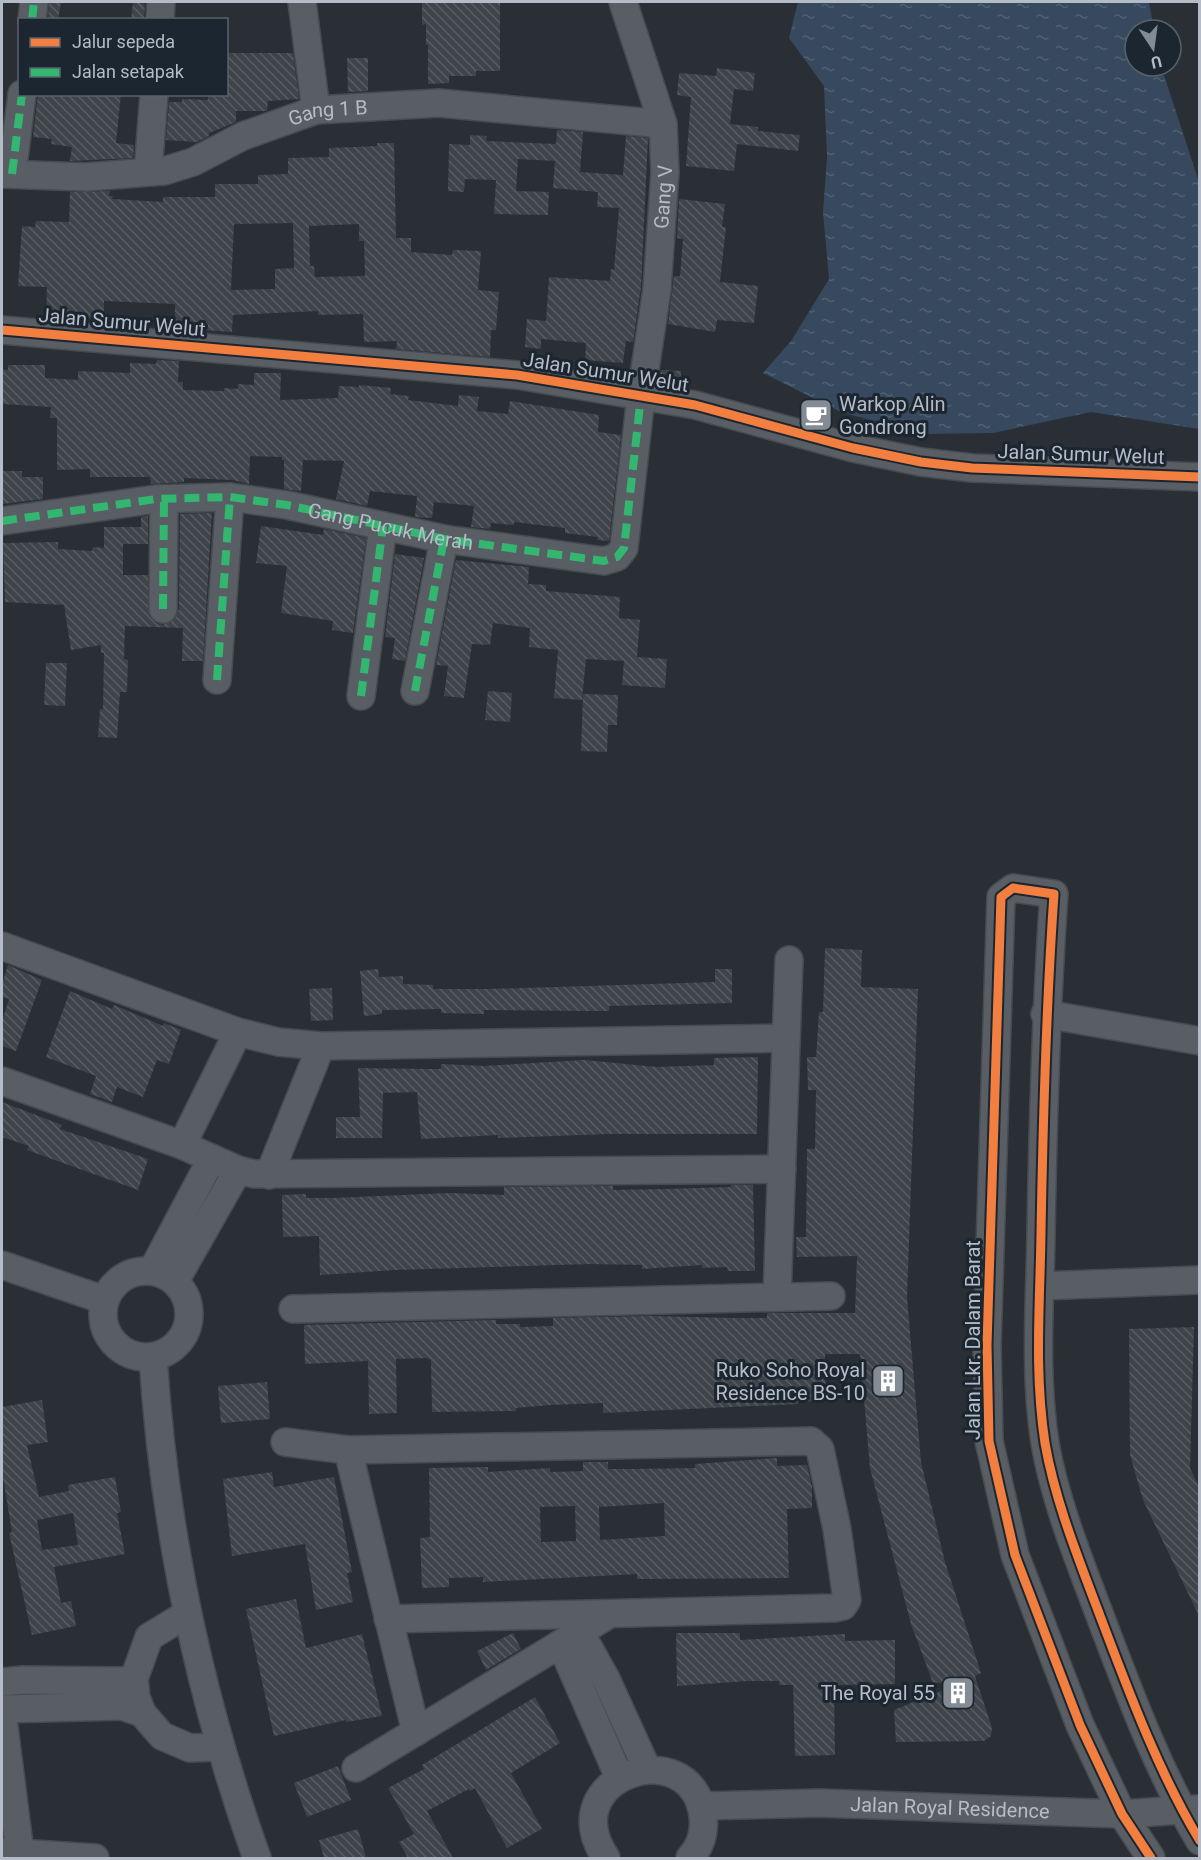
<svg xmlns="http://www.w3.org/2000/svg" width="1201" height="1860" viewBox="0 0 1201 1860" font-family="Roboto,sans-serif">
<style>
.water{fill:url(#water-ripples)}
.building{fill:url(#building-back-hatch);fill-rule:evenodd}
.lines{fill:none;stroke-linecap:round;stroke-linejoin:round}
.minor-casing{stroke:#474b50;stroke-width:30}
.minor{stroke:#585e63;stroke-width:27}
.quiet{stroke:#33b770;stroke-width:8;stroke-dasharray:15 8;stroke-linecap:butt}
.cycleway-casing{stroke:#1c2630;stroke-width:13}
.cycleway{stroke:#f27e40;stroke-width:9}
.labels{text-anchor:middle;stroke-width:6;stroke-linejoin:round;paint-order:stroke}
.street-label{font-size:20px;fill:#b3bcc7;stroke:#1c2630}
.poi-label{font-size:20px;fill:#b3bcc7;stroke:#1c2630;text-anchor:end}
</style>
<defs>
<pattern id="water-ripples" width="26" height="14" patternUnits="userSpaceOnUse" patternTransform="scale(1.5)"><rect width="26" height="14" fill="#36495e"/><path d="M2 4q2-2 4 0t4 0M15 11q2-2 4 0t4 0" fill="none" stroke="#516174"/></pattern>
<pattern id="building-back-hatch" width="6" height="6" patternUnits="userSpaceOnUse" patternTransform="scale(1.5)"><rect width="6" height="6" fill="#3e4449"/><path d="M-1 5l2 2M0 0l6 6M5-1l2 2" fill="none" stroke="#585d62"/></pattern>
</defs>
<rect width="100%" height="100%" fill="#292f35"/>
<!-- water -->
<path class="water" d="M798 2H1149L1154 30H1135V66H1161L1199 182V429L1091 412 993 433 921 434 841 412 763 373 791 341 829 279 823 212 827 157 824 86 789 38Z"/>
<!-- building -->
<g class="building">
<path d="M49 2H61L58 20H48Z"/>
<path d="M133 2 145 4 144 20H131Z"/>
<path d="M422 2H500V71H476V76H449V83L428 84V45H426V24L422 25Z"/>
<path d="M228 53H293L299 99 268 101 267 111H236V122L209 133V136L197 142 166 140 169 102H182V99L208 100V94H228Z"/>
<path d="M347 58H368V91L348 92Z"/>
<path d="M717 68 755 73 753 91 734 89 730 124 758 127V131L800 135 798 151 737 144 734 171 686 166 691 97 677 95 679 73 716 76Z"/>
<path d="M38 94H121L116 143 134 145 133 158 70 161 72 147 51 144 52 139 33 137Z"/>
<path d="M557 130 583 132 580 172 623 175 626 136 648 138 641 287 633 342 626 341 623 363 585 360 586 343 541 339V349L525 347 527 319 546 321 549 277 610 281 611 269 614 270 619 208 597 207 598 192 553 188 555 161 518 159 516 191 549 192 548 215 494 214 496 180 465 179 464 192 448 191 449 144 470 145V135L487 136 486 141 556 144Z"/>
<path d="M377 143H394L396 238H411V252L452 255 453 250 481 251 478 290 499 292 496 330H491L490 357 396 349 397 341 364 342 363 314 318 315V311L233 315 232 332 175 328V304L104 301V319L46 316 47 287 18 286 22 226 35 227 36 221 69 222 70 192 110 191 109 196H113L112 199 163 202V197H215V184H258V175L288 174V158L329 157V148L377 146ZM293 223 294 268 275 269V289L231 290 234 224ZM359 224V241H364L365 276 315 277 314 266H310L309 226Z"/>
<path d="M679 199 725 204 722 227H726L720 282 758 286 754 323 717 320 715 332 668 324 674 276H680L683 239 677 238Z"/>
<path d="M157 360 179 361 178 382H183V390L224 391V388L238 389V384L254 385V373H281L280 400 338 398 339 386 359 387V385L391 388 390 394 409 396 408 400 458 406 459 395 479 397 477 411 508 414 510 401 599 415 598 432 621 435 609 541 597 540 598 537 565 533V528L514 522V525L491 523 490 529 471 527 474 506 434 502 432 518 415 517 417 496 370 491 367 506 336 499 344 461 303 460 301 491 284 489V460H282V457L250 456 249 484 233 480 184 478V482L151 484 150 477H90V469L57 470V418H50L51 407 2 404V369L8 370V365H45V378L78 380V371L130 373V363L156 364Z"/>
<path d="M661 370 681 371 680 386 659 383Z"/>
<path d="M2 471H22V477H43V499L2 504Z"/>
<path d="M212 513 203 661H182L183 628 125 626 124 659 128 660 127 692H120L117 738 98 737 100 709H103L104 653H101V645L71 650 64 605 5 602 3 543 58 542V549L92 551 93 547 104 548V527H141V517L148 516V544H123V575H148L149 616 156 623 163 625 176 617 179 609 180 514Z"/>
<path d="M261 526 323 535 324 529 366 538 353 633 332 630 333 621 281 613 287 566 256 563Z"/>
<path d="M395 554 424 558 405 661 392 659 395 638 385 637Z"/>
<path d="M456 560 529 567 528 584 546 585V591L620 597 619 618 640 620 637 657 667 659 665 688 622 685 624 661 586 659 582 700 554 698 558 650 529 647 530 628 493 623 490 645 472 644 464 698 444 696 448 666 436 665Z"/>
<path d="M46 663H67L65 706 44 705Z"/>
<path d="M488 691 512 693 510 722 485 720Z"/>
<path d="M583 694 618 695 617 725H608L607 752 581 751Z"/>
<path d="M825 948 862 950 861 987 918 989 907 1297 921 1462 945 1562 981 1673 975 1676 992 1728 991 1736 984 1741 896 1742 894 1710 963 1682 933 1683 911 1624 870 1468 860 1354H825L826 1401 798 1402V1404L603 1413V1403L550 1405 516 1408V1411L432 1412 431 1360 427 1358 396 1359 397 1413 369 1414 368 1361 305 1364 304 1325 496 1320V1324H520V1327L553 1326V1318L649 1316 734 1318H767V1313H855L857 1256 797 1257 796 1237H806L807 1149H815L816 1090H808L807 1057H816L819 1012H823Z"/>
<path d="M8 965 42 980 16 1051 2 1046V1021L9 999 2 997V984Z"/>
<path d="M378 969 379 977 403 976V984L433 985V989H489L715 982V969H732V1003L609 1006V1011H590L484 1010V1014L441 1013V1009L382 1010V1014L364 1016 360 971Z"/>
<path d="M332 988 333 1020 311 1021 309 989Z"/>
<path d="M70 991 112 1009 114 1005 163 1026 164 1023 181 1030 169 1064 157 1060 143 1097 117 1087 112 1102 90 1094 96 1076 46 1057Z"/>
<path d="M758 1057 757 1134H607L498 1138V1135L421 1139 417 1092 383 1093 382 1138H336V1117H360L358 1068 424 1069H441V1064L483 1066 584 1060 657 1067 714 1065V1058Z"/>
<path d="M2 1102 62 1125 60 1129 148 1159 138 1190 27 1150 29 1146 2 1137Z"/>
<path d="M731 1185H753L755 1271H728L727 1267 702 1268V1265L642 1269V1265L591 1264 395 1270 320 1275 319 1236 283 1237 282 1195 306 1194V1198H333L450 1193 504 1195V1187L613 1186V1190L668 1189 731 1187Z"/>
<path d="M1194 1327 1190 1468 1200 1489V1618L1143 1500 1130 1455 1129 1329Z"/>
<path d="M267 1382 270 1419 221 1423 218 1386Z"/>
<path d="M42 1400 48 1442 27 1445 39 1497 69 1491 68 1485 115 1477 121 1512 117 1513 125 1554 54 1567 61 1603 71 1601 76 1626 32 1635 9 1533 12 1532 2 1471V1407ZM73 1513 78 1545 42 1550 37 1520Z"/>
<path d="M777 1458V1466L807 1465 812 1487V1508L787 1509 789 1578 637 1579V1574L483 1582V1577L449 1578V1587L422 1588 420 1538 430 1537 429 1468 488 1467V1472L550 1468V1472L583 1471V1462H608V1469H634L695 1468V1464ZM664 1503 665 1536 600 1540 599 1507ZM575 1506 576 1541 541 1542 540 1507Z"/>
<path d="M272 1472 274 1487 334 1477 352 1572 347 1573 353 1602 316 1610 305 1544 232 1556 223 1479Z"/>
<path d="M296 1599 306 1648 362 1634 382 1716 346 1722V1720L274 1736 246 1609Z"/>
<path d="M513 1633 521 1649 486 1670 477 1651Z"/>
<path d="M676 1633H740V1640L845 1634V1641L895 1640V1684L834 1685 835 1755 795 1756 793 1685H779V1681H748L677 1686Z"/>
<path d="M535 1697 560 1743 511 1773 542 1829 507 1848 475 1788 470 1791 469 1789 427 1811 453 1858H408L399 1842 414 1834 388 1788 424 1769 422 1765Z"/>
<path d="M338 1766 351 1800 307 1817 294 1783Z"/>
<path d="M358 1829 366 1858H324L319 1840Z"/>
</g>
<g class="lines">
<!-- minor casing -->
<g class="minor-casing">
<g id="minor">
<path d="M302 2 316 110"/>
<path d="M32 20 34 2"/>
<path d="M160 20 161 2"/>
<path d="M148 172 154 94"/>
<path id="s1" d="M2 174 86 177 164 171 193 162 243 136 316 110 439 103 663 124"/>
<path d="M12 174 22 94"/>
<path d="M2 330 517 375 695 405 853 448 921 462 972 468 1200 477"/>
<path id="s2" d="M2 521 156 499 230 497 287 505 444 539 604 561 617 557 624 548 641 396 657 289 665 172 663 124 623 2"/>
<path d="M163 609 164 499"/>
<path d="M217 680 230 497"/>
<path d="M415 691 444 539"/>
<path d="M361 696 383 526"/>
<path d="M2 946 238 1032 278 1042 321 1046 786 1038"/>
<path d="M1045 1014 1200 1041"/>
<path d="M2 1081 182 1145 238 1170 254 1174 782 1169"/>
<path d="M182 1145 238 1032"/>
<path d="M269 1175 321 1046"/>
<path d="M2 1265 104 1300"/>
<circle cx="146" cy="1314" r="43"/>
<path d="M152 1271 211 1160"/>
<path d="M175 1281 238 1170"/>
<path d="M1040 1286 1200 1280"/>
<path d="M777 1297 789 960"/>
<path d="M293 1309 831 1296"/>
<path d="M153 1357C164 1529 199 1696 257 1858"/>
<path d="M285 1442 348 1450 811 1441 820 1449 837 1529 847 1600 843 1606 834 1608 388 1619"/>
<path d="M348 1450 416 1732"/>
<path d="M187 1614 149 1637 134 1679 136 1697 142 1713 162 1736 190 1748 220 1747"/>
<path d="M580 1632 606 1679 647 1769"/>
<path d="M561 1644 619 1777"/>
<path d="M2 1682 23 1680 122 1681 134 1679"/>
<path d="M2 1709 122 1706 142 1713"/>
<path d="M2 1711 20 1853"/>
<path d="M356 1768 608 1615"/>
<path id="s3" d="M701 1806 820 1803 1122 1814 1198 1809"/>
<path d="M3 1852 95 1858"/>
<path d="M606 1858C551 1776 692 1731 703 1816 705 1832 701 1846 690 1858"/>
<path d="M1151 1858 1122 1814 1080 1725 1015 1555 989 1441 987 1345 1001 897 1013 888 1054 894C1046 1007 1043 1119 1041 1233 1040 1304 1034 1372 1045 1443 1055 1502 1081 1565 1102 1621 1130 1695 1159 1773 1200 1841"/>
</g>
</g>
<!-- minor -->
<use href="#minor" class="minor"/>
<!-- quiet -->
<g class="quiet">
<path d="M32 20 34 2"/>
<path d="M12 174 22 94"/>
<path d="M2 521 156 499 230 497 287 505 444 539 604 561 617 557 624 548 641 396"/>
<path d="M163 609 164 499"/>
<path d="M217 680 230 497"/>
<path d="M415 691 444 539"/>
<path d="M361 696 383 526"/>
</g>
<!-- cycleway casing -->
<g class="cycleway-casing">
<g id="cycleway">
<path d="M2 330 517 375 695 405 853 448 921 462 972 468 1200 477"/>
<path d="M1151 1858 1122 1814 1080 1725 1015 1555 989 1441 987 1345 1001 897 1013 888 1054 894C1046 1007 1043 1119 1041 1233 1040 1304 1034 1372 1045 1443 1055 1502 1081 1565 1102 1621 1130 1695 1159 1773 1200 1841"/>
</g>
</g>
<!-- cycleway -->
<use href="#cycleway" class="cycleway"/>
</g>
<!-- icons -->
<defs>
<g id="cafe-square" transform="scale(1.725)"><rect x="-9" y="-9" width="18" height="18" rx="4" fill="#838b94" stroke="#1c2630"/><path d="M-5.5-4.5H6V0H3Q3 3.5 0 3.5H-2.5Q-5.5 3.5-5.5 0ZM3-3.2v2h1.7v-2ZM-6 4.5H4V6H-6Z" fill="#fff"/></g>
<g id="building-square" transform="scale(1.725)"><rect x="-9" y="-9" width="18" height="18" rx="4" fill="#838b94" stroke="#1c2630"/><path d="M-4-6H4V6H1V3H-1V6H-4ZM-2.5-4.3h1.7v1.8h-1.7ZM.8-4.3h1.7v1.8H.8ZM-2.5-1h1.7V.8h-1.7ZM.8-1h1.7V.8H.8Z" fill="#fff"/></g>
</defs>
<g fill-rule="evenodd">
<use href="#cafe-square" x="816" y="415"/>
<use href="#building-square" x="888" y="1381"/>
<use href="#building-square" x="958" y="1693"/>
</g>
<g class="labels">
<!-- street labels -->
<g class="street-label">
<text dy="7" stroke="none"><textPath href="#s1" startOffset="338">Gang 1 B</textPath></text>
<text dy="7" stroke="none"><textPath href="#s2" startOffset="988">Gang V</textPath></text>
<text transform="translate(122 322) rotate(5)" y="7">Jalan Sumur Welut</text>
<text transform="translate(606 372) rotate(9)" y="7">Jalan Sumur Welut</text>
<text transform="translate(1081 454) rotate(2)" y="7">Jalan Sumur Welut</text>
<text dy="7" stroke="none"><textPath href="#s2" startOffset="393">Gang Pucuk Merah</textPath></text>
<text transform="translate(973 1340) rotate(-90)" y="7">Jalan Lkr. Dalam Barat</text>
<text dy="7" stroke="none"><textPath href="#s3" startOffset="249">Jalan Royal Residence</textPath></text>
</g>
<!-- poi labels -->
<g class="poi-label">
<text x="839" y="411" text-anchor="start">Warkop Alin<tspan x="839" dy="23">Gondrong</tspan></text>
<text x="865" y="1377">Ruko Soho Royal<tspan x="865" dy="23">Residence BS-10</tspan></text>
<text x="935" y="1700">The Royal 55</text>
</g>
</g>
<!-- border -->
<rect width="1201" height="1860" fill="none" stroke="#b3bcc7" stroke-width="6"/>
<!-- legend -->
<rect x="18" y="18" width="210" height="78" fill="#1c2630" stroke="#58626c" stroke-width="1.5"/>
<rect x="30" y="38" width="30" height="9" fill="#f27e40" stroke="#58626c" stroke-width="1.5"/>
<text x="72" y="48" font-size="18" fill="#b3bcc7">Jalur sepeda</text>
<rect x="30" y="68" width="30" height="9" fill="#33b770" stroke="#58626c" stroke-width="1.5"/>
<text x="72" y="78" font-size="18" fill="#b3bcc7">Jalan setapak</text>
<!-- north arrow -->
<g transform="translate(1153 48) rotate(167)"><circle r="28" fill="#1c2630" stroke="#58626c" stroke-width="1.5"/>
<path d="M0-4.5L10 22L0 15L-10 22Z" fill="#838b94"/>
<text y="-9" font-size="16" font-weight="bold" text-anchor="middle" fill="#b3bcc7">U</text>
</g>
</svg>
